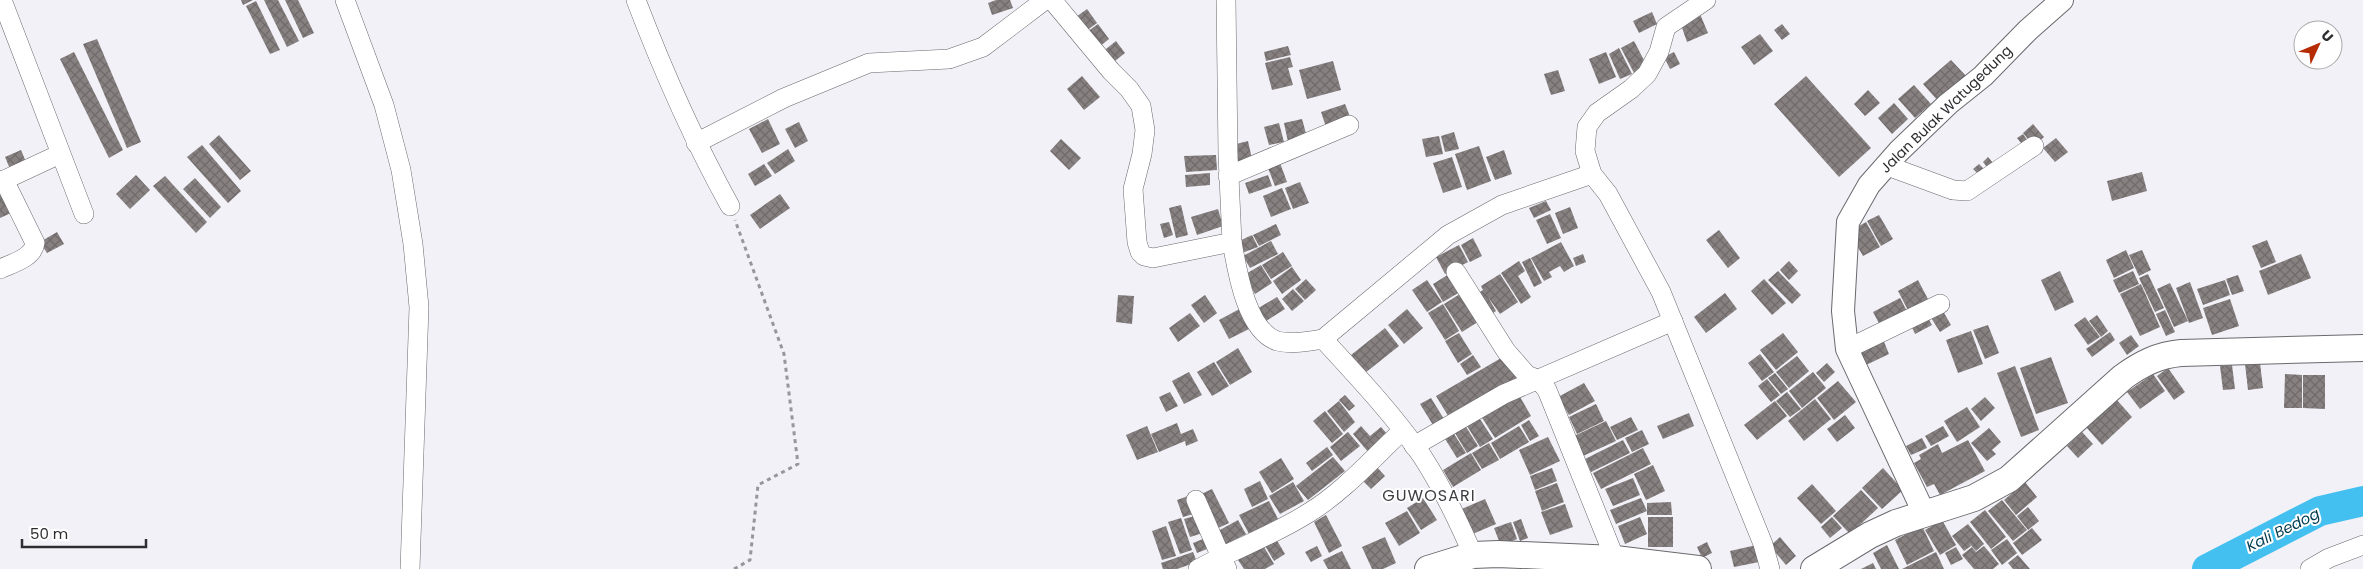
<svg xmlns="http://www.w3.org/2000/svg" width="2363" height="569" viewBox="0 0 2363 569" font-family="Poppins,sans-serif">
<style>
.lines{fill:none;stroke-linecap:round;stroke-linejoin:round}
.river{stroke:#44c0f0;stroke-width:30}
.building{fill:url(#building-cross-hatch)}
.minor-casing{stroke:#69696e;stroke-width:20}
.tertiary-casing{stroke:#69696e;stroke-width:24}
.secondary-casing{stroke:#69696e;stroke-width:28}
.path{stroke:#96969b;stroke-width:3;stroke-dasharray:4 4;stroke-linecap:butt}
.minor{stroke:#fff;stroke-width:19}
.tertiary{stroke:#fff;stroke-width:22}
.secondary{stroke:#fff;stroke-width:26}
.labels{text-anchor:middle;stroke-width:4;stroke-linejoin:round;paint-order:stroke}
.street-label{font-size:14px;fill:#2d2d30;stroke:#fff}
.water-label{font-size:15px;font-style:italic;fill:#023b4e;stroke:#fff}
.quarter-label{font-size:16px;letter-spacing:1px;fill:#3d3d42;stroke:#fff}
</style>
<defs>
<pattern id="building-cross-hatch" width="8" height="8" patternUnits="userSpaceOnUse" patternTransform="scale(1.25)"><rect width="8" height="8" fill="#888181"/><path d="M0 0l8 8M0 8l8-8" fill="none" stroke="#706a6a"/></pattern>
</defs>
<rect width="100%" height="100%" fill="#f1f1f7"/>
<g class="lines">
<!-- river -->
<path class="river" d="M2207 569 2320 511 2363 501"/>
</g>
<!-- building -->
<g class="building">
<path d="M241 0H253L243 5Z"/>
<path d="M264 0H278L299 41 287 47Z"/>
<path d="M285 0H298L314 33 303 38Z"/>
<path d="M996 0H1010L1013 8 992 15 988 3Z"/>
<path d="M256 1 280 50 270 54 246 6Z"/>
<path d="M1087 9 1097 23 1086 31 1076 17Z"/>
<path d="M1652 12 1657 24 1639 33 1633 21Z"/>
<path d="M1700 14 1708 33 1687 42 1680 22Z"/>
<path d="M1098 24 1109 39 1099 47 1087 32Z"/>
<path d="M1782 24 1790 34 1782 40 1774 30Z"/>
<path d="M1760 34 1773 51 1754 65 1741 47Z"/>
<path d="M97 39 141 142 127 148 83 44Z"/>
<path d="M1116 41 1125 53 1110 65 1101 53Z"/>
<path d="M1634 41 1647 66 1634 73 1621 48Z"/>
<path d="M1288 46 1291 55 1266 61 1264 52Z"/>
<path d="M1619 48 1632 74 1620 79 1609 54Z"/>
<path d="M74 52 123 150 109 158 60 59Z"/>
<path d="M1606 52 1616 77 1599 84 1589 59Z"/>
<path d="M1674 52 1680 64 1670 69 1664 57Z"/>
<path d="M1290 57 1293 67 1288 68 1293 85 1272 90 1265 63Z"/>
<path d="M1951 60 1967 77 1939 102 1923 84Z"/>
<path d="M1333 61 1341 90 1307 99 1299 70Z"/>
<path d="M1558 70 1565 91 1551 95 1544 74Z"/>
<path d="M1082 76 1100 97 1084 110 1067 89Z"/>
<path d="M1806 76 1871 148 1839 177 1774 104Z"/>
<path d="M1914 85 1931 104 1915 118 1898 99Z"/>
<path d="M1868 90 1880 103 1865 116 1854 104Z"/>
<path d="M1894 103 1908 119 1892 134 1878 118Z"/>
<path d="M1345 104 1351 119 1326 127 1321 112Z"/>
<path d="M768 119 780 144 762 153 749 129Z"/>
<path d="M1302 119 1307 137 1288 142 1284 123Z"/>
<path d="M799 122 808 141 795 148 785 129Z"/>
<path d="M1279 123 1284 142 1269 145 1264 127Z"/>
<path d="M2033 124 2044 137 2034 146 2023 133Z"/>
<path d="M1454 132 1459 149 1445 152 1441 136Z"/>
<path d="M2023 134 2031 145 2026 149 2017 138Z"/>
<path d="M219 135 251 171 240 180 209 144Z"/>
<path d="M1439 136 1443 154 1426 157 1422 139Z"/>
<path d="M2056 138 2068 152 2055 162 2043 148Z"/>
<path d="M1061 139 1081 158 1069 170 1050 151Z"/>
<path d="M1248 141 1252 159 1233 164 1228 146Z"/>
<path d="M202 145 241 191 228 203 187 157Z"/>
<path d="M1479 146 1491 181 1467 190 1455 154Z"/>
<path d="M788 149 795 161 775 174 767 163Z"/>
<path d="M21 150 26 162 10 169 5 157Z"/>
<path d="M1504 150 1512 174 1495 180 1486 157Z"/>
<path d="M1216 155 1217 170 1186 172 1184 156Z"/>
<path d="M1452 157 1462 187 1443 193 1433 163Z"/>
<path d="M1988 157 1993 163 1987 167 1983 162Z"/>
<path d="M1280 163 1287 182 1275 186 1268 168Z"/>
<path d="M764 164 772 176 755 186 748 174Z"/>
<path d="M1979 164 1985 170 1979 175 1973 169Z"/>
<path d="M2142 172 2147 191 2112 201 2107 181Z"/>
<path d="M1210 173V185L1186 187 1185 175Z"/>
<path d="M136 175 150 190 130 209 116 194Z"/>
<path d="M1268 175 1272 186 1249 194 1245 183Z"/>
<path d="M165 176 207 222 196 233 153 186Z"/>
<path d="M195 178 221 207 210 218 183 189Z"/>
<path d="M1300 182 1309 203 1293 209 1285 188Z"/>
<path d="M1282 188 1291 209 1271 217 1263 196Z"/>
<path d="M0 192 11 213 0 218Z"/>
<path d="M780 194 790 208 760 229 750 215Z"/>
<path d="M1546 201 1551 210 1534 218 1529 208Z"/>
<path d="M1181 205 1188 235 1176 238 1169 208Z"/>
<path d="M1570 207 1578 228 1563 234 1555 213Z"/>
<path d="M1218 209 1223 226 1197 235 1191 217Z"/>
<path d="M1550 214 1561 238 1547 244 1536 220Z"/>
<path d="M1879 215 1893 239 1881 246 1867 221Z"/>
<path d="M1169 222 1173 235 1164 238 1160 224Z"/>
<path d="M1866 222 1880 247 1863 256 1849 232Z"/>
<path d="M1276 224 1281 235 1259 246 1253 235Z"/>
<path d="M1719 230 1740 258 1728 268 1706 240Z"/>
<path d="M57 232 64 244 47 253 40 242Z"/>
<path d="M1252 235 1258 247 1242 253 1237 242Z"/>
<path d="M1473 238 1482 256 1470 262 1461 245Z"/>
<path d="M2267 240 2276 262 2261 268 2252 246Z"/>
<path d="M1271 241 1278 254 1250 268 1243 256Z"/>
<path d="M1561 242 1574 266 1564 272 1560 266 1549 272 1552 277 1544 281 1531 258Z"/>
<path d="M1459 245 1468 262 1445 274 1436 257Z"/>
<path d="M2126 250 2134 268 2114 278 2106 260Z"/>
<path d="M2142 250 2151 270 2139 276 2129 255Z"/>
<path d="M1283 252 1292 266 1271 279 1262 265Z"/>
<path d="M1583 254 1586 262 1576 266 1573 258Z"/>
<path d="M2301 254 2311 278 2268 295 2259 271Z"/>
<path d="M1530 258 1542 283 1534 287 1522 262Z"/>
<path d="M1519 261 1525 271 1518 276 1531 297 1521 304 1501 273Z"/>
<path d="M1789 261 1798 271 1789 280 1780 270Z"/>
<path d="M1261 265 1272 283 1255 294 1244 275Z"/>
<path d="M1292 267 1301 280 1282 294 1273 281Z"/>
<path d="M1454 271 1465 289 1443 302 1433 284Z"/>
<path d="M1778 271 1801 295 1792 304 1768 280Z"/>
<path d="M2060 271 2074 302 2055 311 2041 280Z"/>
<path d="M2133 271 2139 284 2119 293 2113 280Z"/>
<path d="M1500 274 1518 302 1500 314 1488 297 1496 311 1486 318 1472 297 1483 290 1481 286Z"/>
<path d="M2148 274 2164 308 2155 312 2139 278Z"/>
<path d="M2238 275 2244 291 2232 295 2226 279Z"/>
<path d="M1306 279 1316 290 1305 300 1295 289Z"/>
<path d="M1764 279 1786 303 1772 315 1751 291Z"/>
<path d="M1427 280 1442 302 1427 312 1412 290Z"/>
<path d="M1918 280 1930 303 1910 314 1898 291Z"/>
<path d="M2225 280 2230 295 2203 305 2197 289Z"/>
<path d="M2190 282 2203 318 2189 323 2176 288Z"/>
<path d="M2170 283 2188 321 2174 327 2157 289Z"/>
<path d="M2141 284 2160 327 2140 336 2120 294Z"/>
<path d="M1293 289 1304 301 1292 311 1282 299Z"/>
<path d="M1463 292 1481 320 1462 332 1444 304Z"/>
<path d="M1725 293 1737 309 1706 333 1694 317Z"/>
<path d="M1118 295 1134 296 1132 324 1116 322Z"/>
<path d="M1205 295 1217 313 1204 323 1191 305Z"/>
<path d="M1277 297 1285 309 1263 323 1255 310Z"/>
<path d="M1900 298 1908 313 1881 327 1873 312Z"/>
<path d="M2230 299 2239 326 2212 335 2203 308Z"/>
<path d="M1443 304 1459 331 1445 340 1428 313Z"/>
<path d="M1245 306 1255 326 1229 339 1219 320Z"/>
<path d="M1940 306 1951 325 1940 332 1928 313Z"/>
<path d="M1407 309 1423 328 1404 344 1388 325Z"/>
<path d="M2165 310 2175 332 2166 336 2156 314Z"/>
<path d="M1190 313 1200 326 1178 342 1169 328Z"/>
<path d="M1926 314 1932 325 1915 334 1910 323Z"/>
<path d="M2097 315 2108 331 2101 337 2089 321Z"/>
<path d="M2085 317 2100 337 2088 345 2074 325Z"/>
<path d="M1988 325 1999 353 1985 359 1973 330Z"/>
<path d="M1385 328 1399 346 1365 373 1351 355Z"/>
<path d="M1971 331 1983 364 1958 373 1946 340Z"/>
<path d="M2110 332 2115 340 2092 357 2086 349Z"/>
<path d="M1459 333 1472 354 1458 363 1445 341Z"/>
<path d="M1783 333 1798 352 1776 370 1760 350Z"/>
<path d="M2131 335 2139 346 2127 355 2119 343Z"/>
<path d="M1882 337 1889 354 1864 366 1856 348Z"/>
<path d="M1238 348 1252 372 1230 385 1216 362Z"/>
<path d="M1508 354 1521 377 1450 419 1436 396Z"/>
<path d="M1760 354 1774 372 1762 381 1748 363Z"/>
<path d="M1473 355 1481 367 1467 375 1460 364Z"/>
<path d="M1797 356 1809 371 1789 388 1776 372Z"/>
<path d="M2051 357 2068 403 2036 414 2020 368Z"/>
<path d="M1214 362 1229 386 1212 396 1197 372Z"/>
<path d="M1827 363 1835 372 1824 382 1816 373Z"/>
<path d="M2260 363 2263 388 2248 390 2245 364Z"/>
<path d="M2232 365 2235 389 2223 390 2220 366Z"/>
<path d="M2015 366 2039 430 2021 437 1997 373Z"/>
<path d="M2168 368 2185 392 2174 400 2157 376Z"/>
<path d="M1189 372 1202 395 1184 404 1172 381Z"/>
<path d="M1813 372 1826 388 1802 408 1789 391Z"/>
<path d="M1775 373 1788 389 1781 394 1768 378Z"/>
<path d="M2153 374 2165 391 2140 409 2127 392Z"/>
<path d="M2285 374 2302 375V408H2284Z"/>
<path d="M2303 375H2325V409L2303 408Z"/>
<path d="M1767 379 1780 395 1771 402 1758 386Z"/>
<path d="M1838 381 1856 402 1834 420 1817 398Z"/>
<path d="M1584 383 1595 401 1569 415 1558 397Z"/>
<path d="M1516 390 1531 416 1495 438 1479 413Z"/>
<path d="M1170 392 1178 406 1166 412 1159 397Z"/>
<path d="M1787 392 1801 409 1790 417 1776 401Z"/>
<path d="M1345 395 1355 406 1349 411 1339 400Z"/>
<path d="M1985 397 1995 408 1981 421 1971 409Z"/>
<path d="M1431 398 1444 419 1433 425 1420 404Z"/>
<path d="M1815 399 1831 419 1804 441 1788 421Z"/>
<path d="M2116 399 2132 417 2102 445 2086 427Z"/>
<path d="M1339 401 1355 422 1344 432 1327 411Z"/>
<path d="M1775 401 1787 416 1757 440 1744 425Z"/>
<path d="M1596 404 1604 421 1577 434 1569 417Z"/>
<path d="M1967 407 1980 427 1957 442 1944 421Z"/>
<path d="M1325 411 1343 434 1332 443 1313 421Z"/>
<path d="M1476 413 1493 439 1480 447 1464 421Z"/>
<path d="M1689 413 1694 426 1663 439 1657 426Z"/>
<path d="M1845 415 1855 428 1837 442 1827 429Z"/>
<path d="M1631 417 1638 430 1617 440 1610 427Z"/>
<path d="M1529 420 1539 436 1530 441 1521 425Z"/>
<path d="M1606 421 1616 441 1583 456 1574 436Z"/>
<path d="M1463 422 1478 446 1467 453 1452 428Z"/>
<path d="M1177 423 1181 434 1193 429 1198 441 1186 446 1185 441 1159 452 1151 434Z"/>
<path d="M1147 426 1158 452 1137 460 1126 435Z"/>
<path d="M1361 426 1370 436 1381 427 1389 436 1369 453 1353 434Z"/>
<path d="M1519 426 1529 442 1500 459 1491 443Z"/>
<path d="M1943 426 1949 436 1931 446 1925 436Z"/>
<path d="M1989 428 2001 442 1992 450 1996 454 1987 461 1971 443Z"/>
<path d="M1451 429 1466 453 1457 458 1442 434Z"/>
<path d="M1642 430 1649 444 1632 452 1625 438Z"/>
<path d="M1348 432 1360 446 1341 461 1330 447Z"/>
<path d="M2082 432 2093 444 2078 458 2067 446Z"/>
<path d="M1548 437 1560 461 1530 475 1519 450Z"/>
<path d="M1922 438 1927 448 1911 455 1906 446Z"/>
<path d="M1623 440 1630 453 1591 472 1585 459Z"/>
<path d="M1968 440 1985 471 1940 495 1934 484 1927 487 1914 463 1921 459 1919 455 1938 444 1942 453Z"/>
<path d="M1489 443 1499 460 1482 469 1472 453Z"/>
<path d="M1327 447 1333 455 1312 471 1306 463Z"/>
<path d="M1643 448 1651 464 1601 489 1593 473Z"/>
<path d="M1471 453 1481 470 1453 487 1443 470Z"/>
<path d="M1333 457 1345 471 1308 500 1296 486Z"/>
<path d="M1281 458 1294 479 1272 493 1259 472Z"/>
<path d="M1374 464 1385 476 1371 489 1360 478Z"/>
<path d="M1653 465 1665 491 1646 500 1634 474Z"/>
<path d="M1552 468 1557 481 1535 490 1530 476Z"/>
<path d="M1883 468 1903 490 1882 509 1862 488Z"/>
<path d="M1633 478 1640 495 1613 506 1605 489Z"/>
<path d="M1260 481 1268 499 1252 507 1244 489Z"/>
<path d="M1293 482 1304 501 1280 514 1269 496Z"/>
<path d="M2025 482 2037 497 2016 515 2004 500Z"/>
<path d="M1557 483 1564 502 1542 511 1535 491Z"/>
<path d="M1812 484 1836 511 1821 524 1797 498Z"/>
<path d="M1212 489 1229 523 1214 530 1197 496Z"/>
<path d="M1861 490 1878 508 1850 534 1833 516Z"/>
<path d="M1191 495 1197 513 1183 517 1177 500Z"/>
<path d="M1423 498 1437 520 1421 530 1407 508Z"/>
<path d="M1641 498 1647 511 1616 524 1610 510Z"/>
<path d="M1485 499 1496 524 1468 536 1457 511Z"/>
<path d="M2002 500 2027 530 2013 541 1988 511Z"/>
<path d="M1269 501 1278 519 1249 534 1239 515Z"/>
<path d="M1671 502 1672 515H1647V503Z"/>
<path d="M1565 504 1573 527 1550 535 1541 512Z"/>
<path d="M2028 507 2039 521 2028 530 2017 516Z"/>
<path d="M1985 510 2006 537 1991 549 1970 522Z"/>
<path d="M1407 511 1420 533 1399 546 1385 523Z"/>
<path d="M1198 515 1203 533 1190 537 1184 519Z"/>
<path d="M1326 515 1342 546 1329 553 1314 522Z"/>
<path d="M1640 517 1647 534 1625 544 1618 526Z"/>
<rect x="1648" y="517" width="25" height="30"/>
<path d="M1832 517 1842 528 1830 538 1821 527Z"/>
<path d="M1181 518 1192 550 1180 554 1168 522Z"/>
<path d="M1521 519 1528 538 1520 541 1513 522Z"/>
<path d="M1238 520 1246 534 1225 545 1218 531Z"/>
<path d="M1942 520 1956 545 1940 555 1925 530Z"/>
<path d="M1511 522 1517 539 1501 546 1494 528Z"/>
<path d="M1968 524 1984 544 1976 551 1969 543 1971 546 1964 551 1952 536Z"/>
<path d="M1166 526 1176 556 1162 560 1152 531Z"/>
<path d="M1922 526 1934 551 1907 565 1895 540Z"/>
<path d="M2032 528 2042 540 2022 555 2013 543Z"/>
<path d="M1208 537 1212 547 1197 553 1193 543Z"/>
<path d="M1275 537 1285 554 1274 561 1264 544Z"/>
<path d="M1385 537 1396 563 1383 569H1372L1362 547Z"/>
<path d="M1780 537 1796 556 1786 565 1770 546Z"/>
<path d="M2007 539 2017 553 2002 565 1991 550Z"/>
<path d="M1261 542 1274 564 1265 569H1244L1236 557Z"/>
<path d="M1707 542 1712 553 1702 558 1697 547Z"/>
<path d="M1761 544 1764 561 1734 567 1730 551Z"/>
<path d="M1887 545 1899 569H1881L1873 553Z"/>
<path d="M1317 546 1322 556 1311 562 1305 552Z"/>
<path d="M1984 546 1999 564 1993 569H1974L1962 555 1972 547 1976 552Z"/>
<path d="M1956 547 1963 559 1951 565 1945 553Z"/>
<path d="M1342 551 1351 569H1328L1323 560Z"/>
<path d="M1193 552 1197 562 1177 569H1163L1161 563Z"/>
<path d="M1936 552 1944 569H1902Z"/>
<path d="M2018 555 2030 569H2013L2008 563Z"/>
<path d="M1873 563 1876 569H1861Z"/>
</g>
<g class="lines">
<!-- minor casing -->
<g class="minor-casing">
<g id="minor">
<path d="M2 0 84 214"/>
<path d="M345 0 384 105 401 170 413 244 419 307 410 569"/>
<path d="M636 0C663 71 693 139 730 206"/>
<path d="M1052 0 1111 71 1129 89 1141 106 1145 130 1142 154 1133 189 1137 242 1140 252 1144 256 1153 258 1232 242 1228 155 1226 0"/>
<path d="M1706 0 1666 27 1659 52 1647 74 1631 89 1597 113 1587 127 1585 151 1592 174 1608 194 1661 292 1763 544 1770 569"/>
<path d="M696 143 784 98 869 63 949 59 983 47 1045 0"/>
<path d="M1885 165 1953 190 1967 191 2034 146"/>
<path d="M1228 176 1349 125"/>
<path d="M0 182 60 154"/>
<path d="M1232 242C1237 270 1246 330 1277 341 1291 345 1309 341 1323 339 1357 376 1393 414 1422 456 1442 487 1458 520 1473 555"/>
<path d="M0 269C13 263 33 258 35 243L4 180"/>
<path d="M1456 272 1506 351 1527 375 1539 380 1547 390 1615 559"/>
<path d="M1323 339 1448 235 1502 205 1592 174"/>
<path d="M1847 349 1940 304"/>
<path d="M1414 446 1504 394 1673 321"/>
<path d="M1196 500 1221 557C1251 543 1282 530 1310 512 1344 491 1373 458 1402 431"/>
<path d="M1198 569 1221 557 1227 569"/>
<path d="M2310 569 2329 558 2363 545"/>
</g>
</g>
<!-- tertiary casing -->
<g class="tertiary-casing">
<path id="tertiary" d="M1924 513 1847 349 1843 311 1848 222 1869 185 1899 151 1948 104 1983 76 2028 30 2062 0"/>
</g>
<!-- secondary casing -->
<g class="secondary-casing">
<g id="secondary">
<path d="M1428 569 1473 555 1498 554 1615 559 1698 569"/>
<path d="M1814 569 1870 535 1896 523 1974 498 2009 479 2123 377C2141 364 2158 355 2181 353L2363 348"/>
</g>
</g>
<!-- path -->
<path class="path" d="M734 569 750 560 758 485 798 464 784 354 735 220"/>
<!-- minor -->
<use href="#minor" class="minor"/>
<!-- tertiary -->
<use href="#tertiary" class="tertiary"/>
<!-- secondary -->
<use href="#secondary" class="secondary"/>
</g>
<g class="labels">
<!-- street labels -->
<g class="street-label">
<text transform="translate(1946 109) rotate(-44)" y="5">Jalan Bulak Watugedung</text>
</g>
<!-- water labels -->
<g class="water-label">
<text transform="translate(2283 530) rotate(-26)" y="5">Kali Bedog</text>
</g>
<!-- quarter labels -->
<g class="quarter-label">
<text x="1429" y="501">GUWOSARI</text>
</g>
</g>
<!-- north arrow -->
<g transform="translate(2318 45) rotate(46)"><circle r="24" fill="#ffffff" stroke="#ababac"/>
<path d="M0-4L9 19L0 12L-9 19Z" fill="#b52b02"/>
<text y="-8" font-size="14" font-weight="bold" text-anchor="middle" fill="#2d2d30">U</text>
</g>
<!-- scale -->
<path d="M22 539v8h124v-8" fill="none" stroke="#2d2d30" stroke-width="2.5"/>
<text x="30" y="539" font-size="15" fill="#2d2d30" stroke="#ffffff" stroke-width="4" paint-order="stroke">50 m</text>
</svg>
